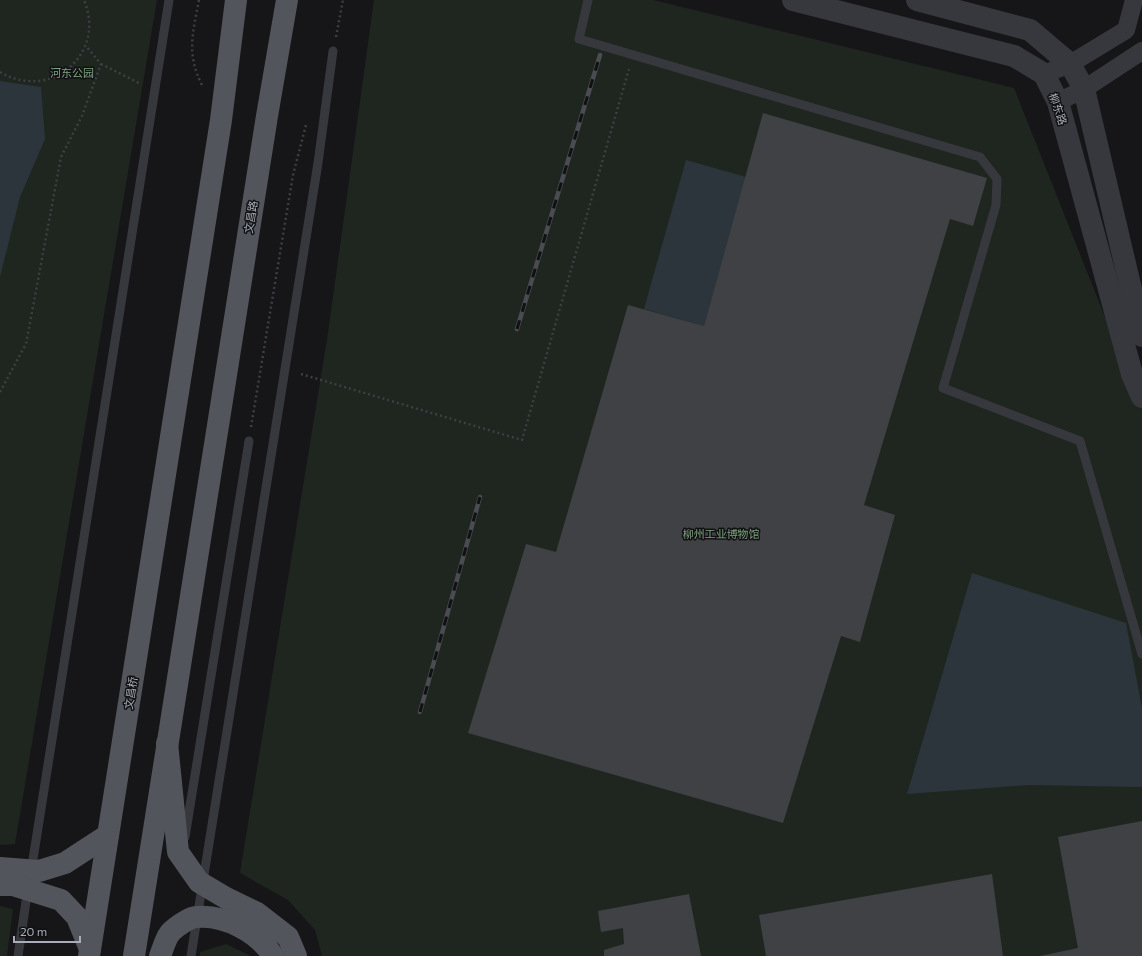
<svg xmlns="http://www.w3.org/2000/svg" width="1142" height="956" viewBox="0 0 1142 956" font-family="Commissioner,'Noto Sans SC',sans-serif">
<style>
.green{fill:#1e261f}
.water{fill:#2c353c}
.building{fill:#404145}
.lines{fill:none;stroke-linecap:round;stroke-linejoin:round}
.path{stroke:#3d3f44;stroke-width:2.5;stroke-dasharray:2 3;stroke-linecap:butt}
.service{stroke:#37383d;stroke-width:9}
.minor{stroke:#37383d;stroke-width:18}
.tertiary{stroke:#37383d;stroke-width:22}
.primary{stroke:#53555c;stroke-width:22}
.rail-casing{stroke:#4a4c52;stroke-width:4.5}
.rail{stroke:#111113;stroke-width:3;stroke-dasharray:9;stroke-linecap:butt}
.primary-bridge{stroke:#53555c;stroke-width:22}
.labels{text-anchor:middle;stroke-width:3;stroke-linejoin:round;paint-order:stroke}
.park-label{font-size:11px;fill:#7fa381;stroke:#111113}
.street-label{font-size:11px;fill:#a8adb8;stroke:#111113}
</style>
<rect width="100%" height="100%" fill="#161618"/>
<!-- green -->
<g class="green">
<path d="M0 0H157L15 844 0 845Z"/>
<path d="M374 0H653L1014 88 1142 410V956H322L315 930 288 900 240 873 328 333Z"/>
<path d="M0 906 13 909 7 956H0Z"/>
<path d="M226 944 251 956H200V952Z"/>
</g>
<!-- water -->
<g class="water">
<path d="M0 81 41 87 45 139 20 197 0 277Z"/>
<path d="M686 160 746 177 704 326 644 309Z"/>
<path d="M972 573 1126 623 1142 708V787L1029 785 907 794Z"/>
</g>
<!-- building -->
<g class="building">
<path d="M763 113 987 178 973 226 950 219 864 505 895 515 860 642 841 636 783 823 468 733 526 544 556 552 628 305 704 326Z"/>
<path d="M1142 821V956H1040L1078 948 1058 837Z"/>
<path d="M992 874 1003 956H766L759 915Z"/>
<path d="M689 894 701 956H604V950L624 944 623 928 601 932 598 911Z"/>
</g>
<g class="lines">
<!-- path -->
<g class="path">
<path d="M199 0C193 32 186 54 202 85"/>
<path d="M336 37 343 0"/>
<path d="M101 64 139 83"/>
<path d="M0 72C50 102 107 54 84 0"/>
<path d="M301 374 522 440 629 69"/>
<path d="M0 392 26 344 61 157 82 116 101 64 86 46"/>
<path d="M251 427 293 175 306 125"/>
</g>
<!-- service -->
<g class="service">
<path d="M588 0 579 39 980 157 997 179 996 205 943 388 1080 441 1142 654"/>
<path d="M185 837 249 441"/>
<path d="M31 872 169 0"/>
<path d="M18 956 28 888"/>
<path d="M191 956 318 163 333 51"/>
</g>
<!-- minor -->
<g class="minor">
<path d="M1044 74 1070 64 1126 30 1134 0"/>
<path d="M1058 102 1084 89 1142 51"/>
</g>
<!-- tertiary -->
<g class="tertiary">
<path d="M793 0 1014 56 1044 74 1058 102 1132 374 1142 397"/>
<path d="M917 0 1030 30 1070 64 1084 89 1142 336"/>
</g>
<!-- primary -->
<g class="primary">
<path d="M89 956 221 120 236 0"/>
<path d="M134 956 267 116 287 0"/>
</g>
<!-- rail casing -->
<g class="rail-casing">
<g id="rail">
<path d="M517 329 600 55"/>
<path d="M420 712 480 497"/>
</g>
</g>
<!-- rail -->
<use href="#rail" class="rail"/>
<!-- primary-bridge -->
<g class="primary-bridge">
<path d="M167 743 178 852 199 882 226 898 257 913 288 937 296 956"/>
<path d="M0 868 39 871 65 863 108 835"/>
<path d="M0 885H13L61 900 77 917 90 949"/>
<path d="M160 956C163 949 166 936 172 931 176 927 190 917 196 917 224 914 258 932 273 956"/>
</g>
</g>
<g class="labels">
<!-- park labels -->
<g class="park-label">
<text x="72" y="77">河东公园</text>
<text x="721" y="538">柳州工业博物馆</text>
</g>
<!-- street labels -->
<g class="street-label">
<text transform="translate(1058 109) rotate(71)" y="4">柳东路</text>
<text transform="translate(251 217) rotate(-81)" y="4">文昌路</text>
<text transform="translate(131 693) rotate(-81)" y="4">文昌桥</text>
</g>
</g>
<!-- scale -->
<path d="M14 936v6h66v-6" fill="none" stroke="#a8adb8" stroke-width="2"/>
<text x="20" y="936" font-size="12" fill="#a8adb8" stroke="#111113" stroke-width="3" paint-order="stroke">20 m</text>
</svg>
